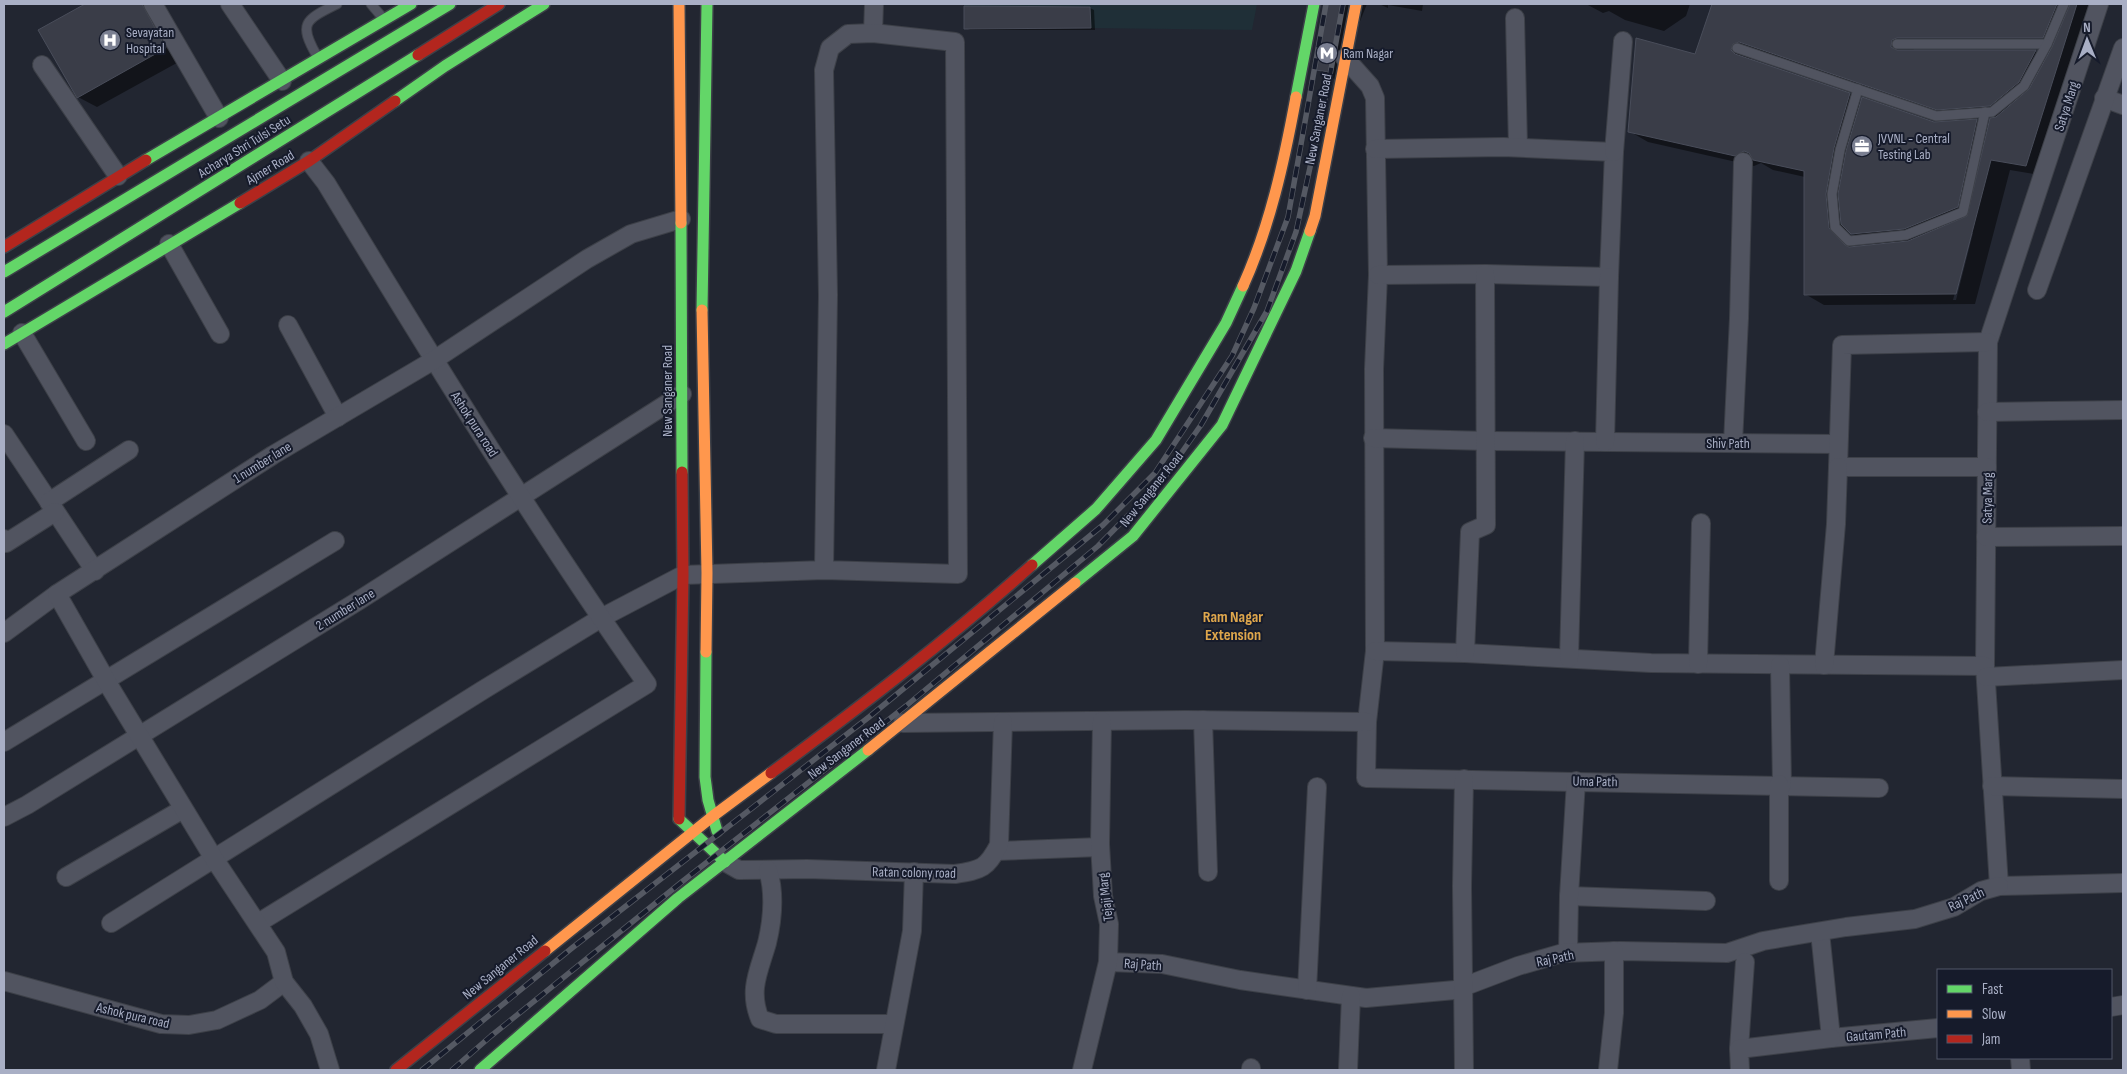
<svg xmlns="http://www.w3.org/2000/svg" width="2127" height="1074" viewBox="0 0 2127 1074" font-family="'Sofia Sans Condensed',sans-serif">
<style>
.green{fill:#1f2f37}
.shadow{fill:#0007;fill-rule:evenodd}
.building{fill:#3a3d48;stroke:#494d5a}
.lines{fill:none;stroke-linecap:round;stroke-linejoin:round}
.lane-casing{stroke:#3d4048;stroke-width:11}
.street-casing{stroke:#3d4048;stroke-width:20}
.fast-casing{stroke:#3d4048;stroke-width:14}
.slow-casing{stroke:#3d4048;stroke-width:14}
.jam-casing{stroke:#3d4048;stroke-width:14}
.lane{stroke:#515460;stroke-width:9}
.street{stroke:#515460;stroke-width:18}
.fast{stroke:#63d668;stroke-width:11}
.slow{stroke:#ff974d;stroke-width:11}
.jam{stroke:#b3261e;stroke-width:11}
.rail-casing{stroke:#555963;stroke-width:5.5}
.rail{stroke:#161b2b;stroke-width:4;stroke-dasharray:11;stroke-linecap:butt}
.labels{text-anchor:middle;stroke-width:4;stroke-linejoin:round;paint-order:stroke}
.poi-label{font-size:14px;fill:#a9afc5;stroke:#161b2b;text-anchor:start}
.street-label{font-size:14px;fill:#a9afc5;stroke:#161b2b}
.quarter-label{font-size:16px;font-weight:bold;fill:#dea64c;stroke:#161b2b}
</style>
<rect width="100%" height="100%" fill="#222631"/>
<!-- green -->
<path class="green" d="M964 4H1257L1252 30 1091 28 1090 7 964 6Z"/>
<!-- shadow -->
<g class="shadow">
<path d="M88 4H161L184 59 97 107 78 97 40 30Z"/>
<path d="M1329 4H1367L1336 80 1317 69Z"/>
<path d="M1379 4H1423L1422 11 1388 5V8Z"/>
<path d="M1586 4H1690L1686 16 1664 31 1625 20 1609 11 1603 13Z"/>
<path d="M1714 4H2099L2045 176 2010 170 1975 304 1824 305 1805 294V177L1773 170 1761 163 1754 166 1648 142 1629 131 1696 55ZM1916 48H2053L2048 58 2036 52H1910ZM1759 52 1962 122 1934 123 1862 102 1850 94 1750 60 1752 53ZM1992 117 1989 128 1973 119ZM1846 228 1852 233 1873 246 1855 248 1847 240ZM1971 233H1973L1956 300H1953Z"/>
<path d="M965 8H1090L1094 10 1095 30H970L966 28Z"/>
</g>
<!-- building -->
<g class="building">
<path d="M85 4H142L166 48 77 98 38 30Z"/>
<path d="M1327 4H1342L1329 72 1316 70Z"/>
<path d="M1712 4H2057L2043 38H1897L1892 40 1891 47 1897 50H2036L2019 82 1990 106 1937 110 1739 42 1733 44 1731 50 1735 54 1850 93 1834 148 1826 194 1829 228 1845 245 1849 247 1908 241 1967 216 1990 118 1996 117 2029 89 2052 47 2070 4H2077L2026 166 1991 160 1956 294 1804 295V171L1753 160 1749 153 1744 151 1735 156 1628 132 1636 38 1695 54Z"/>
<path d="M964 6 1090 7 1091 28 964 29Z"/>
<path d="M1862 97 1934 122 1977 119 1958 207 1904 229 1851 234 1841 224 1838 194 1846 151Z"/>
</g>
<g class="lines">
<!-- lane casing -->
<g class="lane-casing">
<g id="lane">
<path d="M371 4 382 17"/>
<path d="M1897 44H2047L2064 4"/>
<path d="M1737 48 1936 116 1992 112 2024 86 2047 44"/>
<path d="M317 56C298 23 305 20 337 4"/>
<path d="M1858 89 1840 150 1832 194 1835 227 1849 241 1906 235 1963 212 1985 112"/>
</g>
</g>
<!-- street casing -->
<g class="street-casing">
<g id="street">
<path d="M153 4 219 118"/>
<path d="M230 4 282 81"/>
<path d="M2099 4 1988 342 1985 666 1999 886 2123 883"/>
<path d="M1515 18 1518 147"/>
<path d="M873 33 874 4"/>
<path d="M1345 58 1370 86 1375 98 1378 275 1374 369 1375 651 1367 722 1366 778 1879 788"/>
<path d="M42 65 118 176"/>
<path d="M2104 98 2123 105"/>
<path d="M1375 149 1503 147 1614 152 1609 277 1485 274 1378 275"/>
<path d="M1614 152 1623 41"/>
<path d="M169 244 220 334"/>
<path d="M2037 290 2123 48"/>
<path d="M288 325 338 417"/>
<path d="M22 333 86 441"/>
<path d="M1987 412 2123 410"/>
<path d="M4 434 95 571"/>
<path d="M1373 438 1487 441 1838 444"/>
<path d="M1605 442 1609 277"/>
<path d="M1733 443 1739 318 1743 162"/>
<path d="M1987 467H1838L1842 345 1988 342"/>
<path d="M49 502 129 450"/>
<path d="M1986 537 2123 536"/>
<path d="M4 539 6 543 55 512"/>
<path d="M4 633 57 594"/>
<path d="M1375 651 1465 653 1651 663 1985 666"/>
<path d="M1465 653 1470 532 1486 525 1485 274"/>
<path d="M1569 658 1575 441"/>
<path d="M1698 664 1701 523"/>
<path d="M1780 665 1782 785"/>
<path d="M1824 665 1836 524 1838 467"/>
<path d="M1986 677 2123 670"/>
<path d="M1203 720 1208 872"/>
<path d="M903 723 1186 720 1367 722"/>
<path d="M4 742 335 541"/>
<path d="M1779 784V881"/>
<path d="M1992 786 2123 789"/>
<path d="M4 817 27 805 358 601 682 394"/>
<path d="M996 851 1100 847"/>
<path d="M725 862 739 870 807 869 955 874C982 870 987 868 999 845L1003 722"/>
<path d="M768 870C775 894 773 918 767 943 759 971 748 990 760 1019L776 1024H894"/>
<path d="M66 877 183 809"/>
<path d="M1569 896 1706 901"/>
<path d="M111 923 483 690 601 618 683 575 824 570 828 295 824 70 830 48 848 34 873 33 955 42 958 574 824 570"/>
<path d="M258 923 647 684C533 522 429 353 326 183L309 161"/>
<path d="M1820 932 1831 1038 1938 1028"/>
<path d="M1568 953 1569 896 1576 781"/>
<path d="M1108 962 1162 964 1240 980 1366 998 1455 990 1518 966 1563 953 1620 951 1727 953 1763 941 1846 927 1915 919 1954 907 1981 891 1999 886"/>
<path d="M4 981 161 1024 189 1025 217 1020 260 1000 284 982"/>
<path d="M1307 990 1317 787"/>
<path d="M2111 1007 2123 1005"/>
<path d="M1739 1049 1745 962"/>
<path d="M2020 1058 2021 1070"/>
<path d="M330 1070 319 1034 303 1006 284 982 276 952 213 857 111 689 57 594 273 455 434 360 587 259 631 234 681 219"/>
<path d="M886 1070 912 931 914 872"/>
<path d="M1082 1070 1108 962 1109 924 1103 896 1100 844 1102 721"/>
<path d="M1251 1070V1068"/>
<path d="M1348 1070 1351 996"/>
<path d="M1464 1070 1462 886 1464 779"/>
<path d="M1608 1070 1614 1013V951"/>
<path d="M1740 1070 1739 1049 1831 1038"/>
</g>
</g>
<!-- fast casing -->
<g class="fast-casing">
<g id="fast">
<path d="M1296 97 1314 4"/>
<path d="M395 101 445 66 544 4"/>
<path d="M146 160 411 4"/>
<path d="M681 223 682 472"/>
<path d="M4 272 450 4"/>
<path d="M702 310 707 4"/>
<path d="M4 312 418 55"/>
<path d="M4 344 240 203"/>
<path d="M1032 565 1096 509 1156 440 1226 323 1243 286"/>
<path d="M1075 583 1133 536 1222 425 1296 271 1310 231"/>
<path d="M706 652 705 777 708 800 717 831"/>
<path d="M679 819 725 862"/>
<path d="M480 1070 678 898 868 750"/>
</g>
</g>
<!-- slow casing -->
<g class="slow-casing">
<g id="slow">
<path d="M679 4 681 223"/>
<path d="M1310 231 1315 216 1356 4"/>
<path d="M1243 286C1270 226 1284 162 1296 97"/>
<path d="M702 310 707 573 706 652"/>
<path d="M868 750 1075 583"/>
<path d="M545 951 713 816 771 773"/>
</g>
</g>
<!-- jam casing -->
<g class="jam-casing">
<g id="jam">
<path d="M418 55 499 4"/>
<path d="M240 203 309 161 395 101"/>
<path d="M4 247 146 160"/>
<path d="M771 773C860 707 949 639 1032 565"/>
<path d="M679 819 683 575 682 472"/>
<path d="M396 1070 545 951"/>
</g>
</g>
<!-- lane -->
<use href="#lane" class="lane"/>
<!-- street -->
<use href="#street" class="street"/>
<!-- fast -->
<use href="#fast" class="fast"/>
<!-- slow -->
<use href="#slow" class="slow"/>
<!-- jam -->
<use href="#jam" class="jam"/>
<!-- rail casing -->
<g class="rail-casing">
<g id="rail">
<path d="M422 1070 572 948 869 717 1103 525 1155 473 1232 356 1254 308 1288 217 1326 4"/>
<path d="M452 1070 491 1036 683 881 906 706 1098 546 1161 482 1201 425 1267 311 1296 232 1330 75 1343 4"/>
</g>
</g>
<!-- rail -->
<use href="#rail" class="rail"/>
</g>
<!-- icons -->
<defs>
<g id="hospital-disc" transform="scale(1.125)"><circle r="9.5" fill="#7a7f91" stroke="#161b2b"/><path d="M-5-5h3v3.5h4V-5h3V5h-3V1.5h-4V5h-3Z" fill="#fff"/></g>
<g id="metro-disc" transform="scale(1.125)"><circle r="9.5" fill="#7a7f91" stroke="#161b2b"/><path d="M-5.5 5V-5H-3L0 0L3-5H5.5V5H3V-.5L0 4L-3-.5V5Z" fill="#fff"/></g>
<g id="office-disc" transform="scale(1.125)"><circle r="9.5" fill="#7a7f91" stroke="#161b2b"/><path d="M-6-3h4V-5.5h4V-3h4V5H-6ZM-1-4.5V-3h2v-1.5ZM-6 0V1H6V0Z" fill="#fff"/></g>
</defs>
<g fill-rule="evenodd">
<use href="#hospital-disc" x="110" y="40"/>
<use href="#metro-disc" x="1327" y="53"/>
<use href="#office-disc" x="1862" y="146"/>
</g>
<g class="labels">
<!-- poi labels -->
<g class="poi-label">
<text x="126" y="37">Sevayatan<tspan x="126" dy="16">Hospital</tspan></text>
<text x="1343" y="58">Ram Nagar</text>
<text x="1878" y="143">JVVNL - Central<tspan x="1878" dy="16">Testing Lab</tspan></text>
</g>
<!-- street labels -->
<g class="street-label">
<text transform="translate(2066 106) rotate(-72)" y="5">Satya Marg</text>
<text transform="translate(1318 119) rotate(-79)" y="5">New Sanganer Road</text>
<text transform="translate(244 146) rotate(-32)" y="5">Acharya Shri Tulsi Setu</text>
<text transform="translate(270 167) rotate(-31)" y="5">Ajmer Road</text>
<text transform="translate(667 391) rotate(-90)" y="5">New Sanganer Road</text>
<text transform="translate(475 424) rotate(57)" y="5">Ashok pura road</text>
<text x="1728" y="448">Shiv Path</text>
<text transform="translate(262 462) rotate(-32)" y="5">1 number lane</text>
<text transform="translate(1151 489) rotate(-51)" y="5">New Sanganer Road</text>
<text transform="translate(1987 498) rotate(-89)" y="5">Satya Marg</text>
<text transform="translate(345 609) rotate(-32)" y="5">2 number lane</text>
<text transform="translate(846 748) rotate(-37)" y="5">New Sanganer Road</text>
<text transform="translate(1595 781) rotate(1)" y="5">Uma Path</text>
<text transform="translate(914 872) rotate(1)" y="5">Ratan colony road</text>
<text transform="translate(1105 897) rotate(-97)" y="5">Tejaji Marg</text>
<text transform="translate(1966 899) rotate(-25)" y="5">Raj Path</text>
<text transform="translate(1555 958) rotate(-12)" y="5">Raj Path</text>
<text transform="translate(1143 964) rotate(4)" y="5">Raj Path</text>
<text transform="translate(500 967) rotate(-39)" y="5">New Sanganer Road</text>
<text transform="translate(133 1015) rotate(13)" y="5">Ashok pura road</text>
<text transform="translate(1876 1034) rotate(-5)" y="5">Gautam Path</text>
</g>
<!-- quarter labels -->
<g class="quarter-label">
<text x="1233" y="622">Ram Nagar<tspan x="1233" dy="18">Extension</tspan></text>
</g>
</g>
<!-- border -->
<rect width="2127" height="1074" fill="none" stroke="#a9afc5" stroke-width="10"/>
<!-- legend -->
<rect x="1937" y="969" width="175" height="90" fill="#161b2b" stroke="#515669"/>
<rect x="1947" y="985" width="25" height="8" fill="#63d668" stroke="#515669"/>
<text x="1982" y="994" font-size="15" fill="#a9afc5">Fast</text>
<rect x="1947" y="1010" width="25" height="8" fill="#ff974d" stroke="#515669"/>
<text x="1982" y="1019" font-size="15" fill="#a9afc5">Slow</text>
<rect x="1947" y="1035" width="25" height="8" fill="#b3261e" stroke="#515669"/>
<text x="1982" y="1044" font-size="15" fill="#a9afc5">Jam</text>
<!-- north arrow -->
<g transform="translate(2087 40) rotate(359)" stroke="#161b2b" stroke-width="4" paint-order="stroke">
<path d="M0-4L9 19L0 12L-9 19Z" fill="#a9afc5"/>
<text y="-8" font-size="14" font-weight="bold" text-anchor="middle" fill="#a9afc5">N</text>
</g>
</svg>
